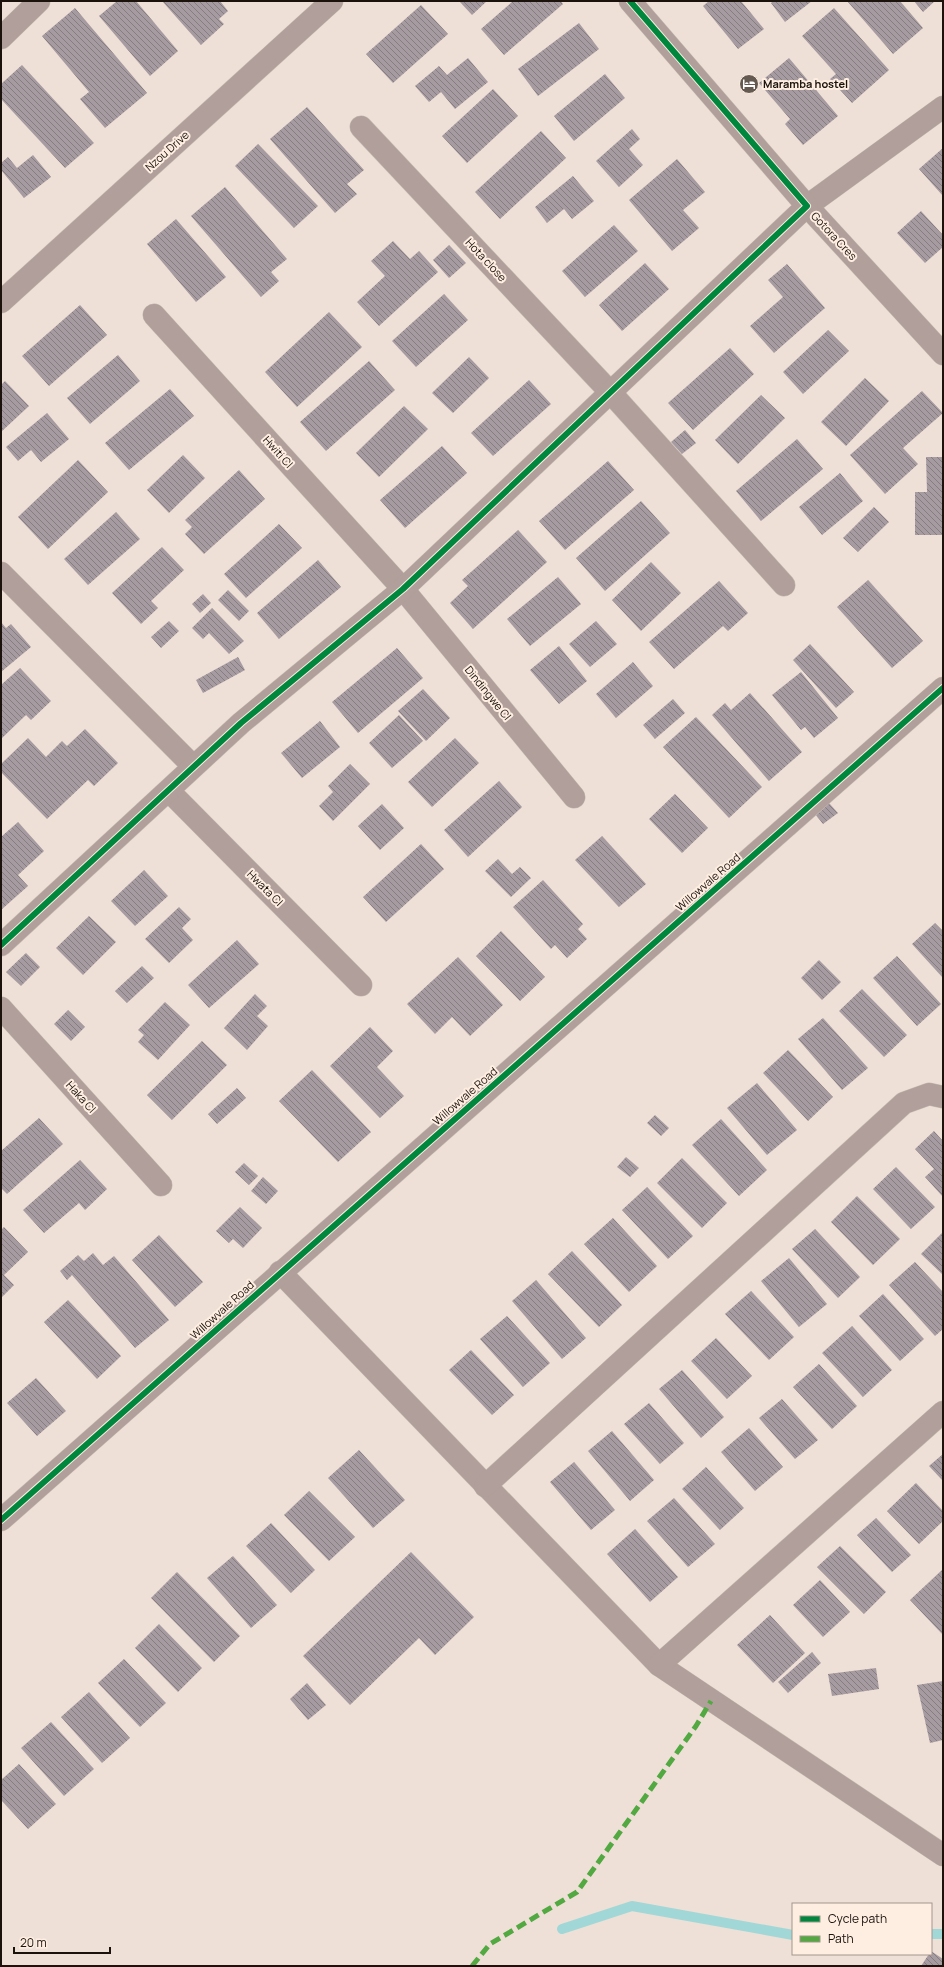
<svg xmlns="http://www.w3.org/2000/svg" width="944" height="1967" viewBox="0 0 944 1967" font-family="Manrope,sans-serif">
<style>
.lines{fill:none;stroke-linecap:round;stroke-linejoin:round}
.stream{stroke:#a1d8d7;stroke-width:10}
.building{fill:url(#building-back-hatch)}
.minor-casing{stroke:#c6bcb3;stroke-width:23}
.minor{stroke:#b09f9a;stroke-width:22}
.quiet{stroke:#52a841;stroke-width:5;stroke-dasharray:10 5;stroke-linecap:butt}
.cycleway-casing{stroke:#feeee2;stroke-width:8}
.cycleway{stroke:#00873e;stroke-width:6}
.labels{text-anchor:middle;stroke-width:4;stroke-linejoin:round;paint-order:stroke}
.poi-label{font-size:11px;font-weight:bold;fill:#1b120b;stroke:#feeee2;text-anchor:start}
.street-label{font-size:11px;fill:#1b120b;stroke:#feeee2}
</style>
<defs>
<pattern id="building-back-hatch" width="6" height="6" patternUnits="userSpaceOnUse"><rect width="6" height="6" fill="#a69ba1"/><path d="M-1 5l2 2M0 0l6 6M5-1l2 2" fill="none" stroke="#867d81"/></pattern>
</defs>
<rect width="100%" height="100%" fill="#eee0d6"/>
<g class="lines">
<!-- stream -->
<g class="stream">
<path d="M562 1929 632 1906 793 1935"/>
<path d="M931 1934H943"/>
</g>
</g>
<!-- building -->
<g class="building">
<path d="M117 1H136L178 51 150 76 99 16Z"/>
<path d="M162 1H220L228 11 219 19 224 24 201 45Z"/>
<path d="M459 1H487L472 15Z"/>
<path d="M513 1H561L563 4 504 55 481 29Z"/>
<path d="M709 1H741L764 29 738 49 703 6Z"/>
<path d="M773 1H812L785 22 771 3Z"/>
<path d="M847 1H900L923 28 893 54Z"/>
<path d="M914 1H935L923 12Z"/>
<path d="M421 5 448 34 393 83 366 54Z"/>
<path d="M75 8 147 93 105 128 80 99 89 92 42 36Z"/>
<path d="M834 8 889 70 852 103 830 79 836 74 802 36Z"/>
<path d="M579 23 599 49 538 96 518 69Z"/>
<path d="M468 58 488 82 455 109 441 92 429 102 415 86 439 66 447 75Z"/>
<path d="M789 58 838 116 803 145 785 124 790 119 759 83Z"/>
<path d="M22 65 94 143 65 168 1 99V84Z"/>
<path d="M605 74 625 98 574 141 554 116Z"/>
<path d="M493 89 518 116 467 163 442 136Z"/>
<path d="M307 107 364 170 347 184 357 194 335 213 270 139Z"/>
<path d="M632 129 640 139 629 149 643 165 619 187 596 161Z"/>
<path d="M541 131 566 158 500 219 475 192Z"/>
<path d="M258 144 318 206 294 228 235 166Z"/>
<path d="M943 148V196L919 169Z"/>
<path d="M33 155 51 177 24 198 1 170V163L8 157 17 168Z"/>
<path d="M677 159 705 192 683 210 699 228 672 251 629 200Z"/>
<path d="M573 176 594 201 572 219 564 209 547 223 535 207Z"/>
<path d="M225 187 287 259 271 272 279 281 261 297 191 216Z"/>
<path d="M921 211 943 235V247L925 263 897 233Z"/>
<path d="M176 219 226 277 196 302 147 244Z"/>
<path d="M614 225 638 251 585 297 562 271Z"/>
<path d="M393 241 410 259 419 251 438 272 379 326 357 302 385 276 371 261Z"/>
<path d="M449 245 466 263 449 278 433 260Z"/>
<path d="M645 263 669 289 622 331 599 305Z"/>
<path d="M787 264 825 308 774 353 750 326 783 297 768 280Z"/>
<path d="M444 294 468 320 416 367 392 341Z"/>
<path d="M80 305 107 335 49 386 22 356Z"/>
<path d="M329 312 362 347 297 407 265 372Z"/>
<path d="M828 330 849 351 803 394 783 372Z"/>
<path d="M730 348 754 374 693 430 668 403Z"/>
<path d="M118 355 140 381 90 424 67 398Z"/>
<path d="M469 357 489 378 453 413 432 393Z"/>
<path d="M369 361 395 390 326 451 300 422Z"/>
<path d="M865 378 889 401 846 446 821 422Z"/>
<path d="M529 380 551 404 493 456 471 433Z"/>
<path d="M5 381 29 406 1 432V385Z"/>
<path d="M170 389 194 416 129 470 105 443Z"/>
<path d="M922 391 943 413 903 448 918 464 885 494 850 455Z"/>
<path d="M761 395 785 418 738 464 715 440Z"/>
<path d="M404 406 428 429 379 477 356 453Z"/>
<path d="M47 413 69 439 41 462 31 450 18 461 6 447Z"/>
<path d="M685 430 696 443 682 454 671 442Z"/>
<path d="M797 439 823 469 761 521 736 491Z"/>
<path d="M442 446 467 473 405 528 380 500Z"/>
<path d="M183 455 205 478 169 513 147 490Z"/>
<path d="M926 457H943V535H915V492H927Z"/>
<path d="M78 460 108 492 48 549 18 517Z"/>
<path d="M608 461 634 490 565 550 539 521Z"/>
<path d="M239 470 265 499 204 554 185 534 192 527 185 520Z"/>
<path d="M840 473 863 501 822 535 799 507Z"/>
<path d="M641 501 670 533 605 591 576 558Z"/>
<path d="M874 507 889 522 858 552 843 538Z"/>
<path d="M116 512 140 539 88 585 64 559Z"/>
<path d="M279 524 302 548 246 598 224 574Z"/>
<path d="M518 530 547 562 473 629 450 603 468 586 462 580Z"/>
<path d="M162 547 184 570 151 601 158 608 141 624 112 593Z"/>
<path d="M318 560 341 587 279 639 257 613Z"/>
<path d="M651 562 681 593 641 631 612 600Z"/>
<path d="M558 577 581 604 530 646 507 619Z"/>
<path d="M868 580 923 641 892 668 837 607Z"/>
<path d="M719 581 748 613 728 631 723 626 674 669 649 642Z"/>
<path d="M228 590 249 611 239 621 218 600Z"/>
<path d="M203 594 211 603 200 613 192 604Z"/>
<path d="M212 608 244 641 229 654 209 633 203 639 192 628Z"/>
<path d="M169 621 179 631 161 648 151 637Z"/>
<path d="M596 621 617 644 590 667 569 644Z"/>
<path d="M1 622 6 628 11 624 31 647 1 672Z"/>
<path d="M810 644 854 692 836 708 793 660Z"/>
<path d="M559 646 587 681 559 704 530 670Z"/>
<path d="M397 648 423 678 358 733 332 702Z"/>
<path d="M238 657 245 670 203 693 196 680Z"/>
<path d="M633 662 653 686 616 718 596 694Z"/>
<path d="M20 668 51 701 31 720 26 715 1 739V685Z"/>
<path d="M801 672 838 718 814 738 805 727 801 730 772 695Z"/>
<path d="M423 689 450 718 426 741 398 711Z"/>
<path d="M750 693 802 752 769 781 712 715 725 703 731 710Z"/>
<path d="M673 699 685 713 655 739 643 725Z"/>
<path d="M399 715 423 741 392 768 369 743Z"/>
<path d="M696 717 762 787 729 818 663 747Z"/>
<path d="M320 721 340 747 302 778 281 753Z"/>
<path d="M85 729 118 763 94 786 88 780 47 819 1 772V764L28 738 46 757 62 741 67 746Z"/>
<path d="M455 738 479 763 432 807 408 782Z"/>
<path d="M350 764 370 784 333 821 319 806 333 792 328 786Z"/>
<path d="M499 781 522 807 468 857 444 830Z"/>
<path d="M675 794 708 828 682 853 649 819Z"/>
<path d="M829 803 838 813 823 824 815 814Z"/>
<path d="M382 804 404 828 380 850 358 826Z"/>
<path d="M18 822 44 851 18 875 28 886 1 910V837Z"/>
<path d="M602 836 646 884 619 907 575 860Z"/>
<path d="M421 844 444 869 386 922 363 897Z"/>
<path d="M498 859 512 874 520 867 531 878 511 897 485 871Z"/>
<path d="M144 870 168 896 135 926 111 901Z"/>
<path d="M543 880 583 924 578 929 587 939 567 958 555 945 551 949 513 907Z"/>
<path d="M179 907 191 919 182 928 193 940 169 963 145 939Z"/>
<path d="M89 916 116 942 83 975 56 948Z"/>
<path d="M935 923 943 931V978L912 944Z"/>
<path d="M501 931 545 977 520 1001 476 956Z"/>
<path d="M237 940 259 964 209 1008 188 985Z"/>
<path d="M26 953 40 967 21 986 6 972Z"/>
<path d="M897 956 941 1004 917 1026 873 978Z"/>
<path d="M458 957 503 1005 470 1036 452 1017 435 1034 407 1004Z"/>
<path d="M819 960 841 982 822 1000 801 978Z"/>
<path d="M142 966 154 978 127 1003 115 991Z"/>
<path d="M862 989 907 1035 884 1057 839 1011Z"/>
<path d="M255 994 267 1006 257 1016 268 1026 247 1050 224 1028Z"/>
<path d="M165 1002 190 1025 158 1060 138 1042 144 1035 138 1030Z"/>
<path d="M68 1010 85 1027 71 1041 54 1024Z"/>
<path d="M823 1018 868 1068 842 1090 798 1039Z"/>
<path d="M370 1027 393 1051 377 1067 404 1096 380 1118 330 1066Z"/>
<path d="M202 1041 227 1065 172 1120 147 1095Z"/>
<path d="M788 1050 833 1097 808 1121 763 1073Z"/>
<path d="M312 1070 371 1132 338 1162 279 1101Z"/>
<path d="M757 1083 797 1130 767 1155 727 1108Z"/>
<path d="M237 1088 246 1098 217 1124 208 1114Z"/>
<path d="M655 1115 669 1128 661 1136 647 1123Z"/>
<path d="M39 1118 63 1144 7 1194 1 1188V1151Z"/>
<path d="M721 1119 767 1170 739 1196 692 1145Z"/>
<path d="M934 1131 943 1141V1197L925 1177 934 1169 915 1149Z"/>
<path d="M626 1157 639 1168 630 1177 617 1167Z"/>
<path d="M682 1158 727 1203 702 1228 657 1183Z"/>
<path d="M80 1160 107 1189 85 1210 79 1203 44 1233 23 1210Z"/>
<path d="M244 1163 258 1176 249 1185 235 1172Z"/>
<path d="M896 1167 935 1207 911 1229 873 1189Z"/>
<path d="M263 1177 278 1191 266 1204 251 1191Z"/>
<path d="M647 1187 693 1236 668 1259 622 1210Z"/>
<path d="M857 1196 900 1239 873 1265 831 1222Z"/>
<path d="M240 1207 262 1228 243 1248 233 1239 229 1243 216 1231Z"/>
<path d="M613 1218 657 1266 629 1292 584 1244Z"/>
<path d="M4 1227 28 1252 4 1275 14 1285 1 1298V1230Z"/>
<path d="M815 1229 860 1277 838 1298 792 1249Z"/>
<path d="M943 1232V1275L921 1254Z"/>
<path d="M159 1235 203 1282 175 1307 132 1260Z"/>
<path d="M572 1251 622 1305 599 1327 548 1274Z"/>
<path d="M93 1253 103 1265 114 1256 169 1320 135 1348 72 1275 67 1280 60 1271 78 1255 84 1261Z"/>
<path d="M789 1258 827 1304 799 1327 761 1281Z"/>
<path d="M915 1262 943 1292V1329L935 1336 889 1285Z"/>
<path d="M536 1280 586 1338 562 1359 512 1301Z"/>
<path d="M751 1291 794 1337 769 1360 725 1314Z"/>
<path d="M883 1294 924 1339 900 1361 859 1316Z"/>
<path d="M68 1300 121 1356 97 1379 44 1322Z"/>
<path d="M507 1316 550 1363 523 1387 480 1339Z"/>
<path d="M852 1326 892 1370 863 1397 822 1353Z"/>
<path d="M716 1338 752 1376 727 1399 691 1361Z"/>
<path d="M471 1350 514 1395 492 1415 449 1370Z"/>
<path d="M819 1364 857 1406 832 1429 793 1387Z"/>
<path d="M682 1370 724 1417 701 1438 659 1389Z"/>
<path d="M36 1378 66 1411 37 1436 7 1403Z"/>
<path d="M782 1399 818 1440 795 1459 759 1418Z"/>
<path d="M649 1403 684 1443 660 1464 624 1424Z"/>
<path d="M749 1428 783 1467 755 1491 721 1452Z"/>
<path d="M612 1431 654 1480 630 1501 588 1451Z"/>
<path d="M359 1450 405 1500 373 1528 328 1478Z"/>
<path d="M943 1454V1481L929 1466Z"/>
<path d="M574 1462 615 1510 591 1530 550 1482Z"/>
<path d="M706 1467 744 1508 720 1530 682 1489Z"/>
<path d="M916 1483 943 1511V1521L919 1544 887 1511Z"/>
<path d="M309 1491 355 1537 329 1561 284 1515Z"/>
<path d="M674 1498 715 1544 688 1567 647 1521Z"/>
<path d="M876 1518 911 1555 892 1572 857 1535Z"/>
<path d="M271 1523 315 1570 291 1593 246 1546Z"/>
<path d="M635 1529 678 1577 650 1602 607 1554Z"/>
<path d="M840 1546 886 1592 864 1614 817 1567Z"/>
<path d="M411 1552 474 1617 435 1655 419 1638 350 1705 303 1656Z"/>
<path d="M233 1556 277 1605 251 1628 207 1578Z"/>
<path d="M943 1569V1635L910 1600Z"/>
<path d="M177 1572 240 1636 214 1662 151 1598Z"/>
<path d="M820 1580 850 1612 823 1637 793 1605Z"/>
<path d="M770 1615 805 1653 773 1683 737 1645Z"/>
<path d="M159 1624 202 1668 178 1692 135 1648Z"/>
<path d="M812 1652 821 1663 788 1693 778 1682Z"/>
<path d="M124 1659 166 1703 140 1727 98 1683Z"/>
<path d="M876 1668 879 1689 832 1696 828 1674Z"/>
<path d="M943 1681V1740L930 1743 917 1685Z"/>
<path d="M307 1683 326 1705 308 1720 290 1699Z"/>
<path d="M89 1692 130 1738 102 1763 61 1717Z"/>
<path d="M51 1722 94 1769 64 1796 21 1748Z"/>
<path d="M19 1764 56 1804 28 1829 1 1800V1780Z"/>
<path d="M931 1951 943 1959V1966H921L929 1954H931Z"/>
</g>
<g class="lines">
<!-- minor casing -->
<g class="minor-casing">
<g id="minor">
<path d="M1 38 39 1"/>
<path d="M943 107 807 206 943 354"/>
<path d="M361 127 611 393 784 585"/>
<path d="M1 302 332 1"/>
<path d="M154 315 403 589 574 797"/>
<path d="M1 573 193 766"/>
<path d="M169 791 361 985"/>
<path d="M1 945 241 723 403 589 807 206 630 1"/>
<path d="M1 1008 161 1185"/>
<path d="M280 1272 659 1665 943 1855"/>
<path d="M485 1486 904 1103 929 1094 943 1097"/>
<path d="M1 1520 943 688"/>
<path d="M659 1665 943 1412"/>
</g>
</g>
<!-- minor -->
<use href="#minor" class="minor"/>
<!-- quiet -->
<path class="quiet" d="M472 1966 490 1944 577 1892 696 1726 711 1701"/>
<!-- cycleway casing -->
<g class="cycleway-casing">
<g id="cycleway">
<path d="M1 945 241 723 403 589 807 206 630 1"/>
<path d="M1 1520 943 688"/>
</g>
</g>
<!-- cycleway -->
<use href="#cycleway" class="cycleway"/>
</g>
<!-- icons -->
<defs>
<g id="hotel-disc" transform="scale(1)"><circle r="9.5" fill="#655a52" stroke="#feeee2"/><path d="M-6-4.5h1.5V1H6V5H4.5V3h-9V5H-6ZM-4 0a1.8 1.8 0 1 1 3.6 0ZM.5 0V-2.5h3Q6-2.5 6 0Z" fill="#fff"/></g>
</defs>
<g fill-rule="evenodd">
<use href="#hotel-disc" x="749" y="84"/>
</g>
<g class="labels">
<!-- poi labels -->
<g class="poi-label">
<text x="763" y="88">Maramba hostel</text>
</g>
<!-- street labels -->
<g class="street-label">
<text transform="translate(167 151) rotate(-42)" y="4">Nzou Drive</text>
<text transform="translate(834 236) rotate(47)" y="4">Gotora Cres</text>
<text transform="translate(486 260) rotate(47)" y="4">Hota close</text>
<text transform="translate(278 452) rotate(48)" y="4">Hwiti Cl</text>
<text transform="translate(488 693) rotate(51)" y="4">Dindingwe Cl</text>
<text transform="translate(708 882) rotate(-41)" y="4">Willowvale Road</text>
<text transform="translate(265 888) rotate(45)" y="4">Hwata Cl</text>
<text transform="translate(465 1096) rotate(-41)" y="4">Willowvale Road</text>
<text transform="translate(81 1097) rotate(48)" y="4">Haka Cl</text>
<text transform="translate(222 1310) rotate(-42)" y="4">Willowvale Road</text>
</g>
</g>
<!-- border -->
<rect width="944" height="1967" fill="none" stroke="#1b120b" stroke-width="4"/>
<!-- legend -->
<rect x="792" y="1903" width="140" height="52" fill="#feeee2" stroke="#a3968c"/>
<rect x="800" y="1916" width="20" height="6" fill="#00873e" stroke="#a3968c"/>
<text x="828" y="1923" font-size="12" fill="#1b120b">Cycle path</text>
<rect x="800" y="1936" width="20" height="6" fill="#52a841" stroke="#a3968c"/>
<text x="828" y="1943" font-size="12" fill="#1b120b">Path</text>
<!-- scale -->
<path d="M14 1947v6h96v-6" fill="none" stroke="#1b120b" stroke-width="2"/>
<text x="20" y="1947" font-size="12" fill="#1b120b" stroke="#feeee2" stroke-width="3" paint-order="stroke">20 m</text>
</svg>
